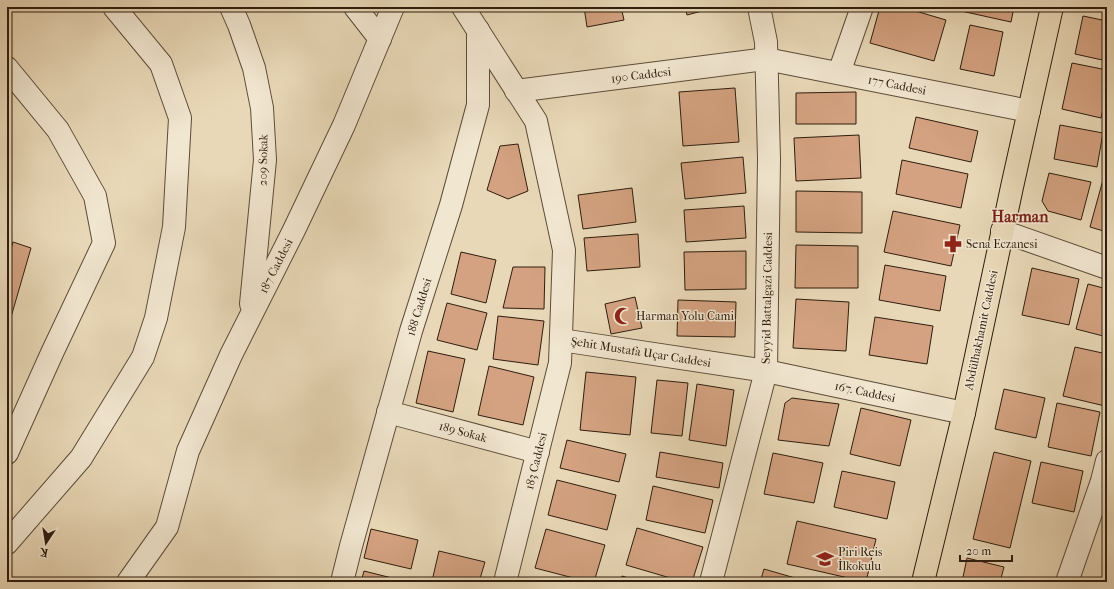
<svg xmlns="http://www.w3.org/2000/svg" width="1114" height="589" viewBox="0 0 1114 589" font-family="'IM FELL French Canon',serif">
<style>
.building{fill:#d4a280;stroke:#2d1d0f}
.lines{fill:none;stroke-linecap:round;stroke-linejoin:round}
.minor-casing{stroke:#5c4c39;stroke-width:24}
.major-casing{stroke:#2d1d0f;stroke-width:24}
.minor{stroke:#f1e6d0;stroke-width:22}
.major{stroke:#e9d8b7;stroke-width:22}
.labels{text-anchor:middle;stroke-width:3;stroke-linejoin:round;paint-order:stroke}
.street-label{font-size:12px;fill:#2d1d0f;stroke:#f1e6d0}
.poi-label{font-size:12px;fill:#2d1d0f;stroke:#f1e6d0;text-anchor:start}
.district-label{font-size:16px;font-weight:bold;fill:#7a1f14;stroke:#f1e6d0}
</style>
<rect width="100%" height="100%" fill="#e9d8b7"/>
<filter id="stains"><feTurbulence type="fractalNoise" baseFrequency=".005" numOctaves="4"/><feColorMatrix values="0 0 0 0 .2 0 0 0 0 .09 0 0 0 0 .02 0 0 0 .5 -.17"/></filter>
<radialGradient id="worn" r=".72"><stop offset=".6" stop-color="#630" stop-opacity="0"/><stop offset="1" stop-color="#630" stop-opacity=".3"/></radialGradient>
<!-- building -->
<g class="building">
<path d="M584 7H621L624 20 587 27Z"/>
<path d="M685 7H717L687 15Z"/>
<path d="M785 7H819V9Z"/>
<path d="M880 7H902L946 20 934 61 870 43Z"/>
<path d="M953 7H1014L1011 22 952 9Z"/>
<path d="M1089 7H1107V10Z"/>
<path d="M1083 16 1107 21V61L1075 54Z"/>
<path d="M970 25 1003 32 994 76 960 69Z"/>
<path d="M1072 63 1107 70V92L1101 118 1062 109Z"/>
<path d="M735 88 739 142 683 146 679 92Z"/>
<path d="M856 92V124H796V93Z"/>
<path d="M916 117 978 131 971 162 909 148Z"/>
<path d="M1060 125 1103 133 1097 167 1054 159Z"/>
<path d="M859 135 861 178 796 181 794 138Z"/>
<path d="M518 144 528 191 508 199 487 190 500 146Z"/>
<path d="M743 157 746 193 685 199 681 163Z"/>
<path d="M902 160 968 174 961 208 896 194Z"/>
<path d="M1049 173 1091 182 1081 220 1048 211 1042 201Z"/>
<path d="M1104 176 1107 177V232L1090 227Z"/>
<path d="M632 188 636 222 583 229 578 195Z"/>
<path d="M796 191 862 192V233L796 232Z"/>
<path d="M744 206 746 238 686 242 684 210Z"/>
<path d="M893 211 960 225 951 266 884 252Z"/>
<path d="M638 234 640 267 587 271 584 238Z"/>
<path d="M13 242 31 248 7 331V263Z"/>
<path d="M796 245 858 246V288H795Z"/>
<path d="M746 251V289L685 290 684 252Z"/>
<path d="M461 252 496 260 486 303 451 294Z"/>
<path d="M885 265 946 276 940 311 879 300Z"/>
<path d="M513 267H545L544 309 503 308Z"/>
<path d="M1032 268 1079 279 1069 325 1022 315Z"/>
<path d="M1088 284 1107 289V337L1076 329Z"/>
<path d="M635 297 642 328 611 334 605 304Z"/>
<path d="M796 299 849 302 846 351 793 348Z"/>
<path d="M678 300 736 302 735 337 677 336Z"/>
<path d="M447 303 487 313 477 350 437 340Z"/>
<path d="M498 316 544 321 538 365 493 359Z"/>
<path d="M875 317 933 326 927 364 869 355Z"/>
<path d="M1075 347 1107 354V397L1105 406 1063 396Z"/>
<path d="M428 351 465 359 453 412 416 403Z"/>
<path d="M489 366 534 377 523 425 478 415Z"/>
<path d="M586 372 636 377 630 435 580 430Z"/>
<path d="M657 380 688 383 682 436 651 433Z"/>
<path d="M697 384 734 390 726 446 689 440Z"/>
<path d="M1004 389 1045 398 1036 438 995 429Z"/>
<path d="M792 398 839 404 829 446 778 440 785 403Z"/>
<path d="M1057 403 1100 412 1091 456 1048 447Z"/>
<path d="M861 408 911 420 900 466 850 454Z"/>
<path d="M567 440 626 454 619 482 560 468Z"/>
<path d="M660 452 723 463 719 488 656 477Z"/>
<path d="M994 452 1031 461 1010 548 973 539Z"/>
<path d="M773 453 823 463 814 503 764 494Z"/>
<path d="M1041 462 1083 471 1074 512 1032 503Z"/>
<path d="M842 471 895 482 887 519 834 507Z"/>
<path d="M557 480 616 495 607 530 548 515Z"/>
<path d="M653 486 713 500 705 533 646 520Z"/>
<path d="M797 521 876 539 866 582 787 564Z"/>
<path d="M637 528 703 547 692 582H684L626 565Z"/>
<path d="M371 529 418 540 411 569 364 558Z"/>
<path d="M546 529 605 545 594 582H589L535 568Z"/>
<path d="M439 551 485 562 479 582 432 581Z"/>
<path d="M967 558 1004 567 1000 582H962Z"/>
<path d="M764 569 802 580 801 582H760Z"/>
<path d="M364 571 408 582H361Z"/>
<path d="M622 576 642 582H620Z"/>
</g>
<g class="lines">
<!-- minor casing -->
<g class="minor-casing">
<g id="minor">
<path d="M231 7 239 25 254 68 262 108 265 160 251 304"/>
<path d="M355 7 380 39"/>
<path d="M463 7 536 121 564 250 560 363 505 582"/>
<path d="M7 68 58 130 95 196 104 243 52 353 7 453"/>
<path d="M839 73 862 7"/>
<path d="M516 91 766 59 1029 111"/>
<path d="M1002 231 1107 268"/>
<path d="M561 340 766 371 964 413"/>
<path d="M388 412 538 452"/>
<path d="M7 543 81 458 143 357 156 318 174 227 180 118 161 64 114 7"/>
<path d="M128 582 167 527 188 451 231 355 294 230 344 125 393 7"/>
<path d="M342 582 351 546 411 331 451 205 478 105V30"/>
<path d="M711 582 766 371 769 159 766 42 759 7"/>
<path d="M1067 582 1102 481 1107 461"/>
</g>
</g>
<!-- major casing -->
<g class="major-casing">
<path id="major" d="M923 582 964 413 1012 187 1052 7"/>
</g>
<!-- minor -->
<use href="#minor" class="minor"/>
<!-- major -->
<use href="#major" class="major"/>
</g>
<!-- icons -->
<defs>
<g id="pharmacy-bare" transform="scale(1.38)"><path d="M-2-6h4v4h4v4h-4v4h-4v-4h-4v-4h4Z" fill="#8f2418" stroke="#f1e6d0" stroke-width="2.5" paint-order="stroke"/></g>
<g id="mosque-bare" transform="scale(1.38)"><path d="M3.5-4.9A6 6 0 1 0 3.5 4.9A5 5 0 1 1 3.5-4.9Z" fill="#8f2418" stroke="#f1e6d0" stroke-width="2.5" paint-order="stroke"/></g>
<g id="school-bare" transform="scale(1.38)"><path d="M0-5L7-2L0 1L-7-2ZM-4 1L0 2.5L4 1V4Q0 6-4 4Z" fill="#8f2418" stroke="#f1e6d0" stroke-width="2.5" paint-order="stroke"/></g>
</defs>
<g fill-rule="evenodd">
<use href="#pharmacy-bare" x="953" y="244"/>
<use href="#mosque-bare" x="623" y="316"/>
<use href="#school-bare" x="825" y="559"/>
</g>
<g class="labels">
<!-- street labels -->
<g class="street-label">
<text transform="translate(641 75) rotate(-7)" y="4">190 Caddesi</text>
<text transform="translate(897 85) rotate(11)" y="4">177 Caddesi</text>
<text transform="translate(263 160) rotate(-89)" y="4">209 Sokak</text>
<text transform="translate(276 266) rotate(-63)" y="4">187 Caddesi</text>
<text transform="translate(767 298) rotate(-89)" y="4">Seyyid Battalgazi Caddesi</text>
<text transform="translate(419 307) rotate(-73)" y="4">188 Caddesi</text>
<text transform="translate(981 330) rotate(-78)" y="4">Abdülhakhamit Caddesi</text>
<text transform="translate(641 352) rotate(9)" y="4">Şehit Mustafa Uçar Caddesi</text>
<text transform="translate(865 392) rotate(12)" y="4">167. Caddesi</text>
<text transform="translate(463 432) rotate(15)" y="4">189 Sokak</text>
<text transform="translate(536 461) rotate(-76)" y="4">183 Caddesi</text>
</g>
<!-- poi labels -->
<g class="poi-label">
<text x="966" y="248">Sena Eczanesi</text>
<text x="636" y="320">Harman Yolu Cami</text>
<text x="838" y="556">Piri Reis<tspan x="838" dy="14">İlkokulu</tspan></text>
</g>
<!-- district labels -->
<g class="district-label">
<text x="1020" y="222">Harman</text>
</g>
</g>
<!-- margin -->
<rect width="1114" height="589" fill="none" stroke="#e9d8b7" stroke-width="24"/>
<rect x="8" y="8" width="1098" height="573" fill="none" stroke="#2d1d0f" stroke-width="2"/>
<rect x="12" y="12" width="1090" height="565" fill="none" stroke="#2d1d0f"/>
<!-- north arrow -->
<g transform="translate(46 543) rotate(192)" stroke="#f1e6d0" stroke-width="3" paint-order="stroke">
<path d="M0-3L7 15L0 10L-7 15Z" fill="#2d1d0f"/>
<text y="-6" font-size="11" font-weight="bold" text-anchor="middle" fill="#2d1d0f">K</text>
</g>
<!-- scale -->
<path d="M960 555v6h52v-6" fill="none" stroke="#2d1d0f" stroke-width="2"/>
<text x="966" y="555" font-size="12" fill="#2d1d0f" stroke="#f1e6d0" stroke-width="3" paint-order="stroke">20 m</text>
<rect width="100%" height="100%" filter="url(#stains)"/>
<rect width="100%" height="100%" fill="url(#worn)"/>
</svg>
